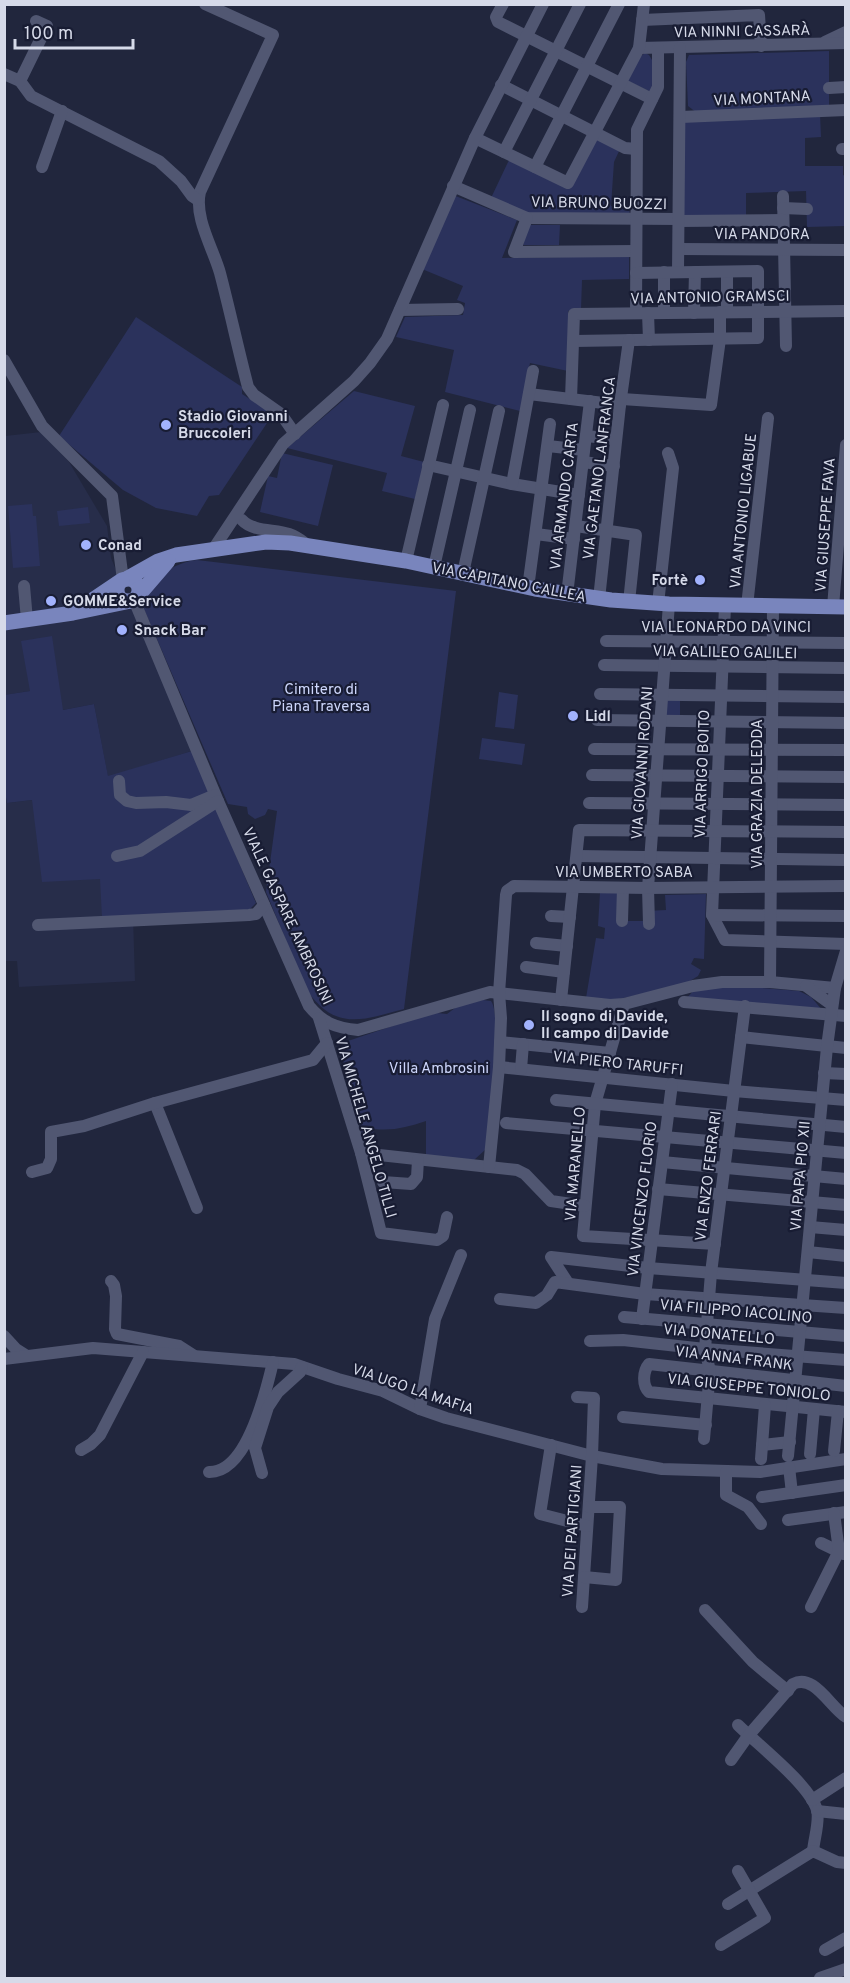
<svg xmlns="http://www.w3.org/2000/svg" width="850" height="1983" viewBox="0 0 850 1983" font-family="Overpass,sans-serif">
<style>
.built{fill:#272d4a}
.green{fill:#2b325c}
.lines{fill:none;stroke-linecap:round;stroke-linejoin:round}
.minor{stroke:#515772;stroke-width:12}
.major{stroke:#7985bd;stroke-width:15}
.poi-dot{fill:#a2b2fd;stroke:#181c33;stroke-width:2}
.labels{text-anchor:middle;stroke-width:4.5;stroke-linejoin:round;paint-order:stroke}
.street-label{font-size:15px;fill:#d6dae9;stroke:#181c33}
.poi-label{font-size:15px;font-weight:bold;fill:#d6dae9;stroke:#181c33;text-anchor:start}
.park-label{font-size:15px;fill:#cdd6fb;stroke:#181c33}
</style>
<rect width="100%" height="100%" fill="#21263d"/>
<!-- built -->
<g class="built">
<path d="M41 432 69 462 107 526 111 558 192 751 108 777 94 704 63 710 30 691 5 695V436Z"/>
<path d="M4 786 7 803 32 800 133 916 135 981 19 987 17 961H5Z"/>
</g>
<!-- green -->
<g class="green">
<path d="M829 51V106L697 113 688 106 686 62 689 55Z"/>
<path d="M645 53 649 55 655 65 651 92 628 81 638 58Z"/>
<path d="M820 114 821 137 805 138V166H843V175L845 176V226L807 227 806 191 746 193V218L683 215 685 121Z"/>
<path d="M595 137 620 149 614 162 611 206 630 207 629 217 532 216 491 198 509 160 564 187Z"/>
<path d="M453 195 517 220 502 258 629 256V279L582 280 581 310 568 311V371L530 363 520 411 445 392 454 350 396 337 405 317 463 315 465 303 457 300 463 286 422 269Z"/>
<path d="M528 225H560L559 245H523Z"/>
<path d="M136 317 242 387V394L273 414 219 495 209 496 197 516 156 508 123 490 59 436Z"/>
<path d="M354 391 415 406 401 456 424 462 415 499 382 491 387 473 287 448Z"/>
<path d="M282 453 333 465 318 526 260 512 268 476 277 478Z"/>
<path d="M32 504 33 516H36L40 566 13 568 8 506Z"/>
<path d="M88 507 90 523 59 526 57 511Z"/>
<path d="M197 560 456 591 404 1009C363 1020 335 1032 306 989L266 892 277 811 268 809 265 815 255 819 248 814 247 807 228 804 144 609C145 582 173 562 197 560Z"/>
<path d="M52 636 63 710 94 704 108 776 192 751 256 903 247 912 102 918 100 879 42 882 32 800 7 803 4 786V695L30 691 21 641Z"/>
<path d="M499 692 518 695 514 729 495 727Z"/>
<path d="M667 697H680V718H666Z"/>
<path d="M482 738 525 744 522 765 479 759Z"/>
<path d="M600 893H623L626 921H646V911L666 910 665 895 706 894 704 959 694 958 691 964 701 970 698 976 685 984 615 1000 586 998 596 938 604 939 605 928 598 926Z"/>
<path d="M726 985 799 991 811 997 823 1011 687 998 693 991Z"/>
<path d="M483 1000 491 1001C503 1017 489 1124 486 1149L474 1160 426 1155V1121C408 1127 394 1131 374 1129L373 1135 362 1134 341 1053 345 1042 410 1020 437 1013 447 1014 459 1005Z"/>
</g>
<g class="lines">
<!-- minor -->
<g class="minor">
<path d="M205 4 273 35 200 192C194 218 213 248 220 273 230 311 238 349 248 387L254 395 281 414 295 434"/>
<path d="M503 4 496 17 498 22 652 99"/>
<path d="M642 20 759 15 761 46"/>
<path d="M825 42 846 32"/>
<path d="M639 48 846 43"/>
<path d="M4 74 20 81 31 96 159 161 181 181 192 196 198 200"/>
<path d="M20 81 47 26 36 21"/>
<path d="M501 85 625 148 636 149"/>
<path d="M829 88 846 87"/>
<path d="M681 117 846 110"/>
<path d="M475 138 568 183 639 48 644 4"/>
<path d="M842 149H846"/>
<path d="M504 152 580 4"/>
<path d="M42 167 62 111"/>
<path d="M535 167 619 4"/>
<path d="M453 186 527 218 679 219"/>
<path d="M783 196 786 346"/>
<path d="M783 208 807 209"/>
<path d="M527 218 514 252 636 251"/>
<path d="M679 221 783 220"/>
<path d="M679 249 846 250"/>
<path d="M664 272V313"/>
<path d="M678 272 680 48"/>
<path d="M727 272V312"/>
<path d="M400 310 458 309"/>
<path d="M636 313 637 130 658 87V48"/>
<path d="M648 313 649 340"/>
<path d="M694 313 695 272"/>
<path d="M574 341 758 338V271L636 273"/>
<path d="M4 360 42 426 112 496 123 580"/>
<path d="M529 394 620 405"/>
<path d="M571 399 574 314 846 311"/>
<path d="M622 399 711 405 720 339V312"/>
<path d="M586 436 616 439"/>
<path d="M548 446 584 450"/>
<path d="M583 462 614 466"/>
<path d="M428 465 512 484 579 495"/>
<path d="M512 484 533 371"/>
<path d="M242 520C253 532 275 529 289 534 295 536 301 540 306 544"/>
<path d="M576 526 636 535 629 602"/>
<path d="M536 534 574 539"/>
<path d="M214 548 283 444 354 381 370 363 387 339 475 138 543 4"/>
<path d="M406 561 443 405"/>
<path d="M434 567 470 410"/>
<path d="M463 573 499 411"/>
<path d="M24 586 27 620"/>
<path d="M528 588 550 424"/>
<path d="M567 595 590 401"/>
<path d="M599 599 620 405 629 340"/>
<path d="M134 600 218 801 309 1006C323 1023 336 1028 358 1030L490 992 610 1005 624 1004 693 986 722 982H770L835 988"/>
<path d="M658 604 673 468 668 453"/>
<path d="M725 606 712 915 725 940 846 944"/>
<path d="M747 606 768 418"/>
<path d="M833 607 846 445"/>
<path d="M606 641 846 643"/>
<path d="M604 665 846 668"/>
<path d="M600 694 846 697"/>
<path d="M597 720 846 723"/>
<path d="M594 749 846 750"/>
<path d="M592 775 846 777"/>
<path d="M119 781 120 795 127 801 136 803 166 802 191 805 215 795"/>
<path d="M589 803 846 805"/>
<path d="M117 856 140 851 218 801"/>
<path d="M577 856 846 860"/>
<path d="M712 915 846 916"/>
<path d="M551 916 570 917"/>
<path d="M622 921 623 888"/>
<path d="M649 924 648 888 669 604"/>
<path d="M38 925 249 915 256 914 264 905"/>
<path d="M536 943 567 946"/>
<path d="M526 967 564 972"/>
<path d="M770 982 773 607"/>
<path d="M806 986 832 1005"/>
<path d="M561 1000 579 830 846 832"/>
<path d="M684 1002 846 1016"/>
<path d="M624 1004 595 1104 583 1236 715 1244"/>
<path d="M319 1018 361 1153 381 1233 437 1240 443 1236 447 1217"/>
<path d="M741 1037 846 1048"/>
<path d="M500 1042 610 1053"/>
<path d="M499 1067 734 1091 846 1100"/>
<path d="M521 1069 523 1044"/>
<path d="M824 1073 846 1074"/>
<path d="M556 1100 846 1127"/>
<path d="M155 1103 197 1208"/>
<path d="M506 1123 846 1153"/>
<path d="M361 1153 517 1170 525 1174 551 1201 585 1206"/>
<path d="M662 1162 846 1179"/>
<path d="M489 1167 499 1067 501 1018 499 993 506 895 507 891 514 886 648 888 846 886"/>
<path d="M32 1172 47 1168 51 1159V1132L84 1126 155 1103 313 1060 327 1043"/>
<path d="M383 1182 411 1184 417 1177 418 1160"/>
<path d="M658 1189 846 1205"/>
<path d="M810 1227 846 1230"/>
<path d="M808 1252 846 1256"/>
<path d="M111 1281 114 1285 116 1296 115 1329 117 1334 179 1346 193 1355"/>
<path d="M568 1283 551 1257 648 1268 846 1283"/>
<path d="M500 1299 536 1303 547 1295 555 1282 645 1294 846 1308"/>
<path d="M624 1317 846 1336"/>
<path d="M642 1319 672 1084"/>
<path d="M4 1336 16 1349 27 1356"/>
<path d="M590 1341 623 1340 705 1349 846 1360"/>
<path d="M4 1359 93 1348 294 1364 338 1379 383 1391 420 1409 446 1418 592 1456 662 1469 760 1472 846 1459"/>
<path d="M846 1386 649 1364C643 1371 642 1385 649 1392L846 1412"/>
<path d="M577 1397 594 1398 592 1456 582 1607"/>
<path d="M420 1409 435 1319 461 1255"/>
<path d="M623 1417 706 1425"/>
<path d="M704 1439 710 1371 705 1349 711 1273 745 1006"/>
<path d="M551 1445 540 1514 587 1526"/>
<path d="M762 1445 790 1442"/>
<path d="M81 1450 91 1444 100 1435 143 1352"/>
<path d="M834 1451 838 1411"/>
<path d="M810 1454 814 1409"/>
<path d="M788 1456 827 1047 835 988 846 951"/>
<path d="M761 1459 765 1405"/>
<path d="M789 1467 792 1493"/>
<path d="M209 1472C247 1473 266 1392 273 1362"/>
<path d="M726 1472V1495L748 1507 761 1524"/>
<path d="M262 1473 255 1448 268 1407 278 1392 300 1372 302 1367"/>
<path d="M762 1497 846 1485"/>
<path d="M788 1520 846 1512"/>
<path d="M821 1543 844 1554"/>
<path d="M584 1577 616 1580 620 1507H589"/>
<path d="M811 1607 839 1551 834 1513"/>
<path d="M705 1610 753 1662 788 1691"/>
<path d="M738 1725C758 1745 809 1784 817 1810 820 1821 814 1839 813 1851"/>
<path d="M731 1760 748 1736 793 1684C814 1673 830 1707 846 1717"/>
<path d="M812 1800 846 1778"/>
<path d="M817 1811 846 1814"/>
<path d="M728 1904 813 1851 837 1862 846 1863"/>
<path d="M721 1945 765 1918 738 1871"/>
<path d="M825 1950 846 1938"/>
<path d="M820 1978 846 1969"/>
</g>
<!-- major -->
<g class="major">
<circle cx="128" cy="590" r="11"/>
<path d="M126 579 158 561 176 555 266 542 290 543 406 561 535 589 611 600 669 604 846 607"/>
<path d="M137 597 168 561"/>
<path d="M79 609 122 580"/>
<path d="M4 623 73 613 131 601"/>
</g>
</g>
<!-- markers -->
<g class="poi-dot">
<circle cx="166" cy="425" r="6"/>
<circle cx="86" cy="545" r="6"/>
<circle cx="700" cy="580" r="6"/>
<circle cx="51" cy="601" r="6"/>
<circle cx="122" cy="630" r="6"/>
<circle cx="573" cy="716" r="6"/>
<circle cx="529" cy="1025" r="6"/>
</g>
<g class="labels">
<!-- street labels -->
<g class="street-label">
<text transform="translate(742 31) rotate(-1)" y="5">VIA NINNI CASSARÀ</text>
<text transform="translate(762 98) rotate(-3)" y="5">VIA MONTANA</text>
<text transform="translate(599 203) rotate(1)" y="5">VIA BRUNO BUOZZI</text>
<text x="762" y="239">VIA PANDORA</text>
<text transform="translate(710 297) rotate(-1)" y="5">VIA ANTONIO GRAMSCI</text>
<text transform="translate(599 468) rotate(-83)" y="5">VIA GAETANO LANFRANCA</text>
<text transform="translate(564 496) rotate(-83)" y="5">VIA ARMANDO CARTA</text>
<text transform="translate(743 511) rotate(-84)" y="5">VIA ANTONIO LIGABUE</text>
<text transform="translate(825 525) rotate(-86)" y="5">VIA GIUSEPPE FAVA</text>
<text transform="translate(509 582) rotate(11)" y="5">VIA CAPITANO CALLEA</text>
<text x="726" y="632">VIA LEONARDO DA VINCI</text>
<text transform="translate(725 652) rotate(1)" y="5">VIA GALILEO GALILEI</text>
<text transform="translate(642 763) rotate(-86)" y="5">VIA GIOVANNI RODANI</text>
<text transform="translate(702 774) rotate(-88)" y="5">VIA ARRIGO BOITO</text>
<text transform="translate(757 794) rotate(-90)" y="5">VIA GRAZIA DELEDDA</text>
<text x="624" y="877">VIA UMBERTO SABA</text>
<text transform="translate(288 916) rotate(65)" y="5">VIALE GASPARE AMBROSINI</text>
<text transform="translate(618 1063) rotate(6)" y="5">VIA PIERO TARUFFI</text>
<text transform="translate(366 1127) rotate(74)" y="5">VIA MICHELE ANGELO TILLI</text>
<text transform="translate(575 1164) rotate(-85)" y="5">VIA MARANELLO</text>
<text transform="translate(708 1176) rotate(-83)" y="5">VIA ENZO FERRARI</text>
<text transform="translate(800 1176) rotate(-85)" y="5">VIA PAPA PIO XII</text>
<text transform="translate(642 1199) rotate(-83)" y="5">VIA VINCENZO FLORIO</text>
<text transform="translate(736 1311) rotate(5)" y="5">VIA FILIPPO IACOLINO</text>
<text transform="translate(719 1334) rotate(5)" y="5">VIA DONATELLO</text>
<text transform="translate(734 1358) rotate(7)" y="5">VIA ANNA FRANK</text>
<text transform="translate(749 1387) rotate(6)" y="5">VIA GIUSEPPE TONIOLO</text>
<text transform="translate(413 1389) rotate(19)" y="5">VIA UGO LA MAFIA</text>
<text transform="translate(572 1531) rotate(-86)" y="5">VIA DEI PARTIGIANI</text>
</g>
<!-- poi labels -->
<g class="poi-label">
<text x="178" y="421">Stadio Giovanni<tspan x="178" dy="17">Bruccoleri</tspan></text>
<text x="98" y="550">Conad</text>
<text x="688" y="585" text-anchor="end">Fortè</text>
<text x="63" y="606">GOMME&amp;Service</text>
<text x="134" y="635">Snack Bar</text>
<text x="585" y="721">Lidl</text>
<text x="541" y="1021">Il sogno di Davide,<tspan x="541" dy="17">Il campo di Davide</tspan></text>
</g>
<!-- park labels -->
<g class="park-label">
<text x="321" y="694">Cimitero di<tspan x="321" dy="17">Piana Traversa</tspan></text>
<text x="439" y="1073">Villa Ambrosini</text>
</g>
</g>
<!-- border -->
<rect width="850" height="1983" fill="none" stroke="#d6dae9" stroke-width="12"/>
<!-- scale -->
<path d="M15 39v9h118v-9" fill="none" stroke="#d6dae9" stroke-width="3"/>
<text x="24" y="39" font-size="18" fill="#d6dae9" stroke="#181c33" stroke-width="4.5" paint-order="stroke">100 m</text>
</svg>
